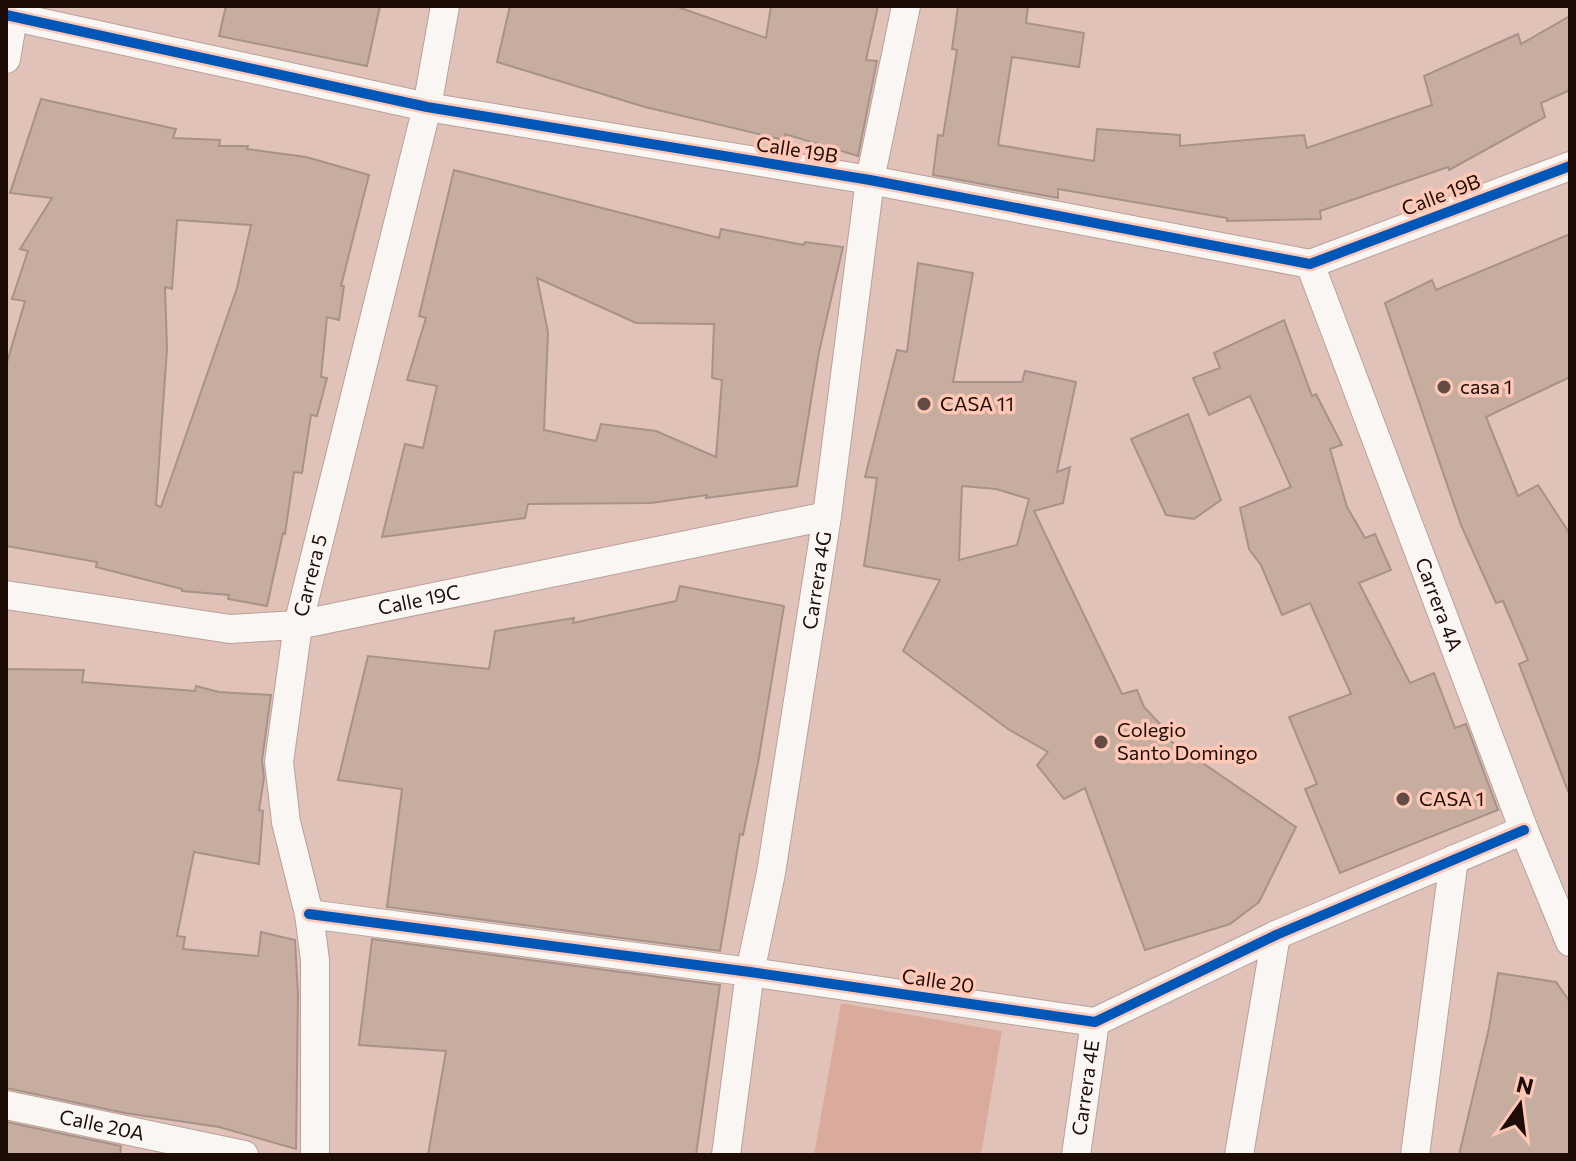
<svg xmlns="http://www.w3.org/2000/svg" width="1576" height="1161" viewBox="0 0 1576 1161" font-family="Commissioner,sans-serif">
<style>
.green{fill:#daab9c}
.building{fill:#c7ad9f;stroke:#a79289;stroke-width:2;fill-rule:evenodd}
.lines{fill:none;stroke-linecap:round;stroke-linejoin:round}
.street-casing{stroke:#b8a19a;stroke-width:30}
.street{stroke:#faf6f4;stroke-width:28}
.cycleway-casing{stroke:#fec7b6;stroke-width:15}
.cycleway{stroke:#0057b8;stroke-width:10}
.poi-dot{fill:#624c45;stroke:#fec7b6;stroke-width:3}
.labels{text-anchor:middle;stroke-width:7;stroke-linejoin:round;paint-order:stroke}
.street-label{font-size:20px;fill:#1e0c06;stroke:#fec7b6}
.poi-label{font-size:20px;fill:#1e0c06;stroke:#fec7b6;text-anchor:start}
</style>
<rect width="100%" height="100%" fill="#e0c2b9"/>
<!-- green -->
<path class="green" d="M841 1003 1002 1031 981 1155H814Z"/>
<!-- building -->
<g class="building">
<path d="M226 6H380L367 66 219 36Z"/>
<path d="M510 6H675L766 38 771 6H878L866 60 877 61 858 156 785 134 784 140 645 107 497 62Z"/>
<path d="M958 6H1028L1026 23 1084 33 1079 67 1012 57 998 145 1094 161 1097 129 1180 135V146L1304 135 1307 148 1432 105 1424 76 1518 34 1521 44 1570 16V90L1541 103 1545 117 1449 170 1448 167 1320 211 1321 219 1227 221V218L1058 189V198L933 175 938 135 943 136 957 50 952 49Z"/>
<path d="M41 99 176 129 173 138 220 140 219 146H248L247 149 306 157 369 175 341 286H344L339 320 327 317 321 377 327 378 317 416 311 415 302 473 294 472 285 534 283 533 267 606 228 599 229 595 182 591V589L96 567 97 562 6 546V366L25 301 12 299 28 251 20 249 52 198 10 193ZM177 220 251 225 237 288 161 507 156 505 167 349 165 287 172 289Z"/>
<path d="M454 170 719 238 721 229 804 245 805 242 843 247 819 352 797 486 706 498 707 495 651 503 528 504 525 518 382 537 405 444 423 448 437 386 407 380 426 318 419 316ZM537 278 636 323 714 324 712 378 722 380 716 457 656 431 601 424 596 441 544 430 548 332Z"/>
<path d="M1570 234V377L1486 417 1518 496 1538 485 1570 534V791H1568L1519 664 1528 660 1503 601 1496 603 1461 525 1385 303 1432 280 1436 290Z"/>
<path d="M918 263 973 273 953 382H1022L1025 371 1076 382 1057 472 1070 467 1063 503 1034 511 1122 694 1137 690 1144 707 1161 725 1156 731 1296 827 1259 902 1230 924 1145 950 1085 788 1064 799 1037 765 1048 752 1008 729 903 651 940 580 864 566 877 478 865 477 897 350 907 352ZM962 486 996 489 1029 499 1017 545 959 560Z"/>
<path d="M1284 320 1312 396 1316 394 1342 445 1330 449 1347 507 1365 538 1375 534 1391 570 1359 583 1410 683 1434 673 1455 728 1466 724 1498 810 1340 873 1305 789 1317 784 1289 717 1351 694 1310 603 1282 615 1261 565 1249 549 1240 508 1291 487 1250 396 1209 415 1193 378 1220 368 1214 353Z"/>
<path d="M1188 414 1221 500 1194 519 1166 515 1131 439Z"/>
<path d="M680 586 784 606 758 763 743 835 740 834 720 951 387 907 402 789 338 780 368 656 489 669 495 631 574 618 573 623 676 601Z"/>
<path d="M6 669 84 670 82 682 195 691 196 686 219 692 271 695 262 760 264 778 259 810 263 811 259 864 194 852 177 936 185 937 183 949 258 956 261 932 295 940 298 995 296 1149 219 1127 125 1113 6 1088Z"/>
<path d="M372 939 720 985 696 1155H428L446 1051 359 1045Z"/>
<path d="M1498 973 1556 982 1570 1002V1155H1459L1489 1028Z"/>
<path d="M6 1122 121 1146 120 1155H6Z"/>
</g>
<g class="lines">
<!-- street casing -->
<g class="street-casing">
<g id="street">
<path d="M6 15 427 107 870 180 1310 264 1570 166"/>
<path d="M6 59 15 6"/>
<path id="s1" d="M1310 264 1524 830 1570 942"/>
<path id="s2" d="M6 595 230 629 298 625 827 516"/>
<path d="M309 914 750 972 1095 1022 1276 935 1524 830"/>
<path id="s3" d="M6 1105 244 1155"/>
<path id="s4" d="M315 1155V960L309 914 286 822 279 762 298 625 427 107 445 6"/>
<path id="s5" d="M726 1155 750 972 771 873 827 516 870 180 906 6"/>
<path id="s6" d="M1076 1155 1095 1022"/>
<path d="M1239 1155 1276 935"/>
<path d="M1415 1155 1454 859"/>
</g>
</g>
<!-- street -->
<use href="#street" class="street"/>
<!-- cycleway casing -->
<g class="cycleway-casing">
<g id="cycleway">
<path d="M6 15 427 107 870 180 1310 264 1570 166"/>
<path d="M309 914 750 972 1095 1022 1276 935 1524 830"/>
</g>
</g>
<!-- cycleway -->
<use href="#cycleway" class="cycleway"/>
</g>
<!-- markers -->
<g class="poi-dot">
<circle cx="1444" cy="387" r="8"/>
<circle cx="924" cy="404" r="8"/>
<circle cx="1101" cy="742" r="8"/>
<circle cx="1403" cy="799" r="8"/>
</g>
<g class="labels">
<!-- street labels -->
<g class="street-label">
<text transform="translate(797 150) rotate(9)" y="7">Calle 19B</text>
<text transform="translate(1441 195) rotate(-21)" y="7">Calle 19B</text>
<text dy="7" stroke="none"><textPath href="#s4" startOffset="586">Carrera 5</textPath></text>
<text dy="7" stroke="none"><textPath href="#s5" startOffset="582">Carrera 4G</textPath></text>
<text dy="7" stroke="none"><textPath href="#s2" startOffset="418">Calle 19C</textPath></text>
<text dy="7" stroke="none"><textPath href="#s1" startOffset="364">Carrera 4A</textPath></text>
<text transform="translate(938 981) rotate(8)" y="7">Calle 20</text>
<text dy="7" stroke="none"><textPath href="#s6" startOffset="68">Carrera 4E</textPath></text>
<text dy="7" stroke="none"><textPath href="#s3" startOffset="98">Calle 20A</textPath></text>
</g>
<!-- poi labels -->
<g class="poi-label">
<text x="1460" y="394">casa 1</text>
<text x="940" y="411">CASA 11</text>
<text x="1117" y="737">Colegio<tspan x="1117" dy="23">Santo Domingo</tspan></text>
<text x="1419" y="806">CASA 1</text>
</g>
</g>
<!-- border -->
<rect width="1576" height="1161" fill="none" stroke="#1e0c06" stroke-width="16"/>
<!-- north arrow -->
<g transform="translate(1520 1105) rotate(14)" stroke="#fec7b6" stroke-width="6" paint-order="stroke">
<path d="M0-6L14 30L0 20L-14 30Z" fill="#1e0c06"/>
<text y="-12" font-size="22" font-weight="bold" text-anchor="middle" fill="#1e0c06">N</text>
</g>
</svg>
